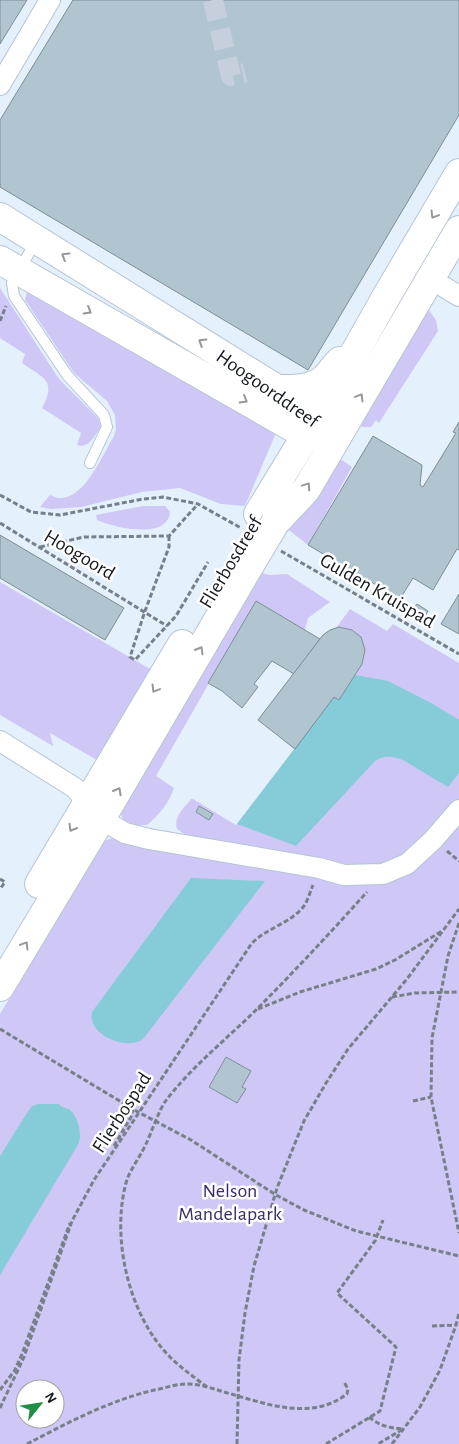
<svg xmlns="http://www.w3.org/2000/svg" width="459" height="1444" viewBox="0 0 459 1444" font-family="'Alegreya Sans',sans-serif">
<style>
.green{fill:#cfc8f6;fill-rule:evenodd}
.water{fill:#85cbd8}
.building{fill:#b1c5d0;stroke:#7b8e98}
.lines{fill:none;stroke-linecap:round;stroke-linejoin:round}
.street-tunnel{stroke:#c6d0dc;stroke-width:20;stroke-dasharray:20 10;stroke-linecap:butt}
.lane-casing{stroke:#b6c4d4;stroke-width:12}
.street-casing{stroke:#b6c4d4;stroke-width:22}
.secondary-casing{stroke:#b6c4d4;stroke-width:30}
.path{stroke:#777f89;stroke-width:3;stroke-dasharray:5 2.5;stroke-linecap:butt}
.lane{stroke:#fff;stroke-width:10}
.street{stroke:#fff;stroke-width:20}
.secondary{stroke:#fff;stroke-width:28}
.secondary-bridge-casing{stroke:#b6c4d4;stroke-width:30;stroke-linecap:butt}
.secondary-bridge{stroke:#fff;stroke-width:28}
.oneway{stroke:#95989a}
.labels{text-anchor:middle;stroke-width:5;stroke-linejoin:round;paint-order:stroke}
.street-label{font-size:20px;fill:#14191f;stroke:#fff}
.park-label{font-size:20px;fill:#3a2a67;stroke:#fff}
</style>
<rect width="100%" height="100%" fill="#e5f0fd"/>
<!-- green -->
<g class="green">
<path d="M29 284 276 433 245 506 221 504 180 488 142 492 81 507 51 509 40 507 50 495C53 496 58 499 61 498 85 498 103 454 114 436L116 429 115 415 107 401 74 373 25 300Z"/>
<path d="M0 288 59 379 98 418 101 427C94 436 89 449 77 445L81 433 42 408C57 381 44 378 22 363L25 354 0 338Z"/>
<path d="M428 309 436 320 438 331 379 423 376 420 371 427H362L357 419 414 318 421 322Z"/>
<path d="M336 459 342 460 352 467 308 545 289 530 329 463Z"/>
<path d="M143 506H165L170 512C168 540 114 528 97 520L96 515Z"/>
<path d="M263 573 269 575 287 574 330 602 308 618 305 630 256 601 156 776 174 788C169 803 159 815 147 825H135L123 820 118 807 253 576Z"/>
<path d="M0 582 157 673 102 763 50 733 53 746 0 715Z"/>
<path d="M350 609 387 631 393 624 459 663V1444H0V1014L104 841 115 837 221 842 184 834 177 829C173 817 184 808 191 799H193L236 825 362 661C369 642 356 625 336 628ZM25 1389H55V1419H25Z"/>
</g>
<!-- water -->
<g class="water">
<path d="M355 675 388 681 433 704 459 720V773L448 787 403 760C393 756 385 755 375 761L296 846 237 824 334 697 339 700Z"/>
<path d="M191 878 265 881 143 1039C128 1051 87 1036 92 1012Z"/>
<path d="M38 1104H60L59 1105C62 1107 69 1109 70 1110 78 1117 82 1133 79 1143L0 1275V1156L25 1116 32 1106Z"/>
</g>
<!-- building -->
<g class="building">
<path d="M0 0H27L0 44Z"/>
<path d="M73 0H459V115L308 370 0 187V120Z"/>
<path d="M459 422V550L457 549 433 590 413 578 400 599 308 545 373 436 422 465 420 485 423 487 456 433 453 432Z"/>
<path d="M0 535 124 608 105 640 0 578Z"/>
<path d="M459 594V634L441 624Z"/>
<path d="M256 601 320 639 294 674 272 661 254 684 258 687 242 708 222 691 208 683Z"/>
<path d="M417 604 428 611 424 618 412 611Z"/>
<path d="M339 627 352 630 361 637 365 650 362 664 339 700 334 697 295 749 258 720 323 635 330 630Z"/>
<path d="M199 806 213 814 209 820 196 812Z"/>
<path d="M226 1057 251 1071 242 1087 246 1089 237 1103 209 1087Z"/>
</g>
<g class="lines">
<!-- street-tunnel -->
<path class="street-tunnel" d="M213 0 231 76 245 73"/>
<!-- lane casing -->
<g class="lane-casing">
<path id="lane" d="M36 241 12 283 14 296 67 375 104 415 107 427 90 463"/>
</g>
<!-- street casing -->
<g class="street-casing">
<g id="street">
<path d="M0 85 50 0"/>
<path d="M444 287 459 296"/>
<path d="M0 741 75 788 101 819 125 833 149 839 319 868 344 875 383 874 407 864 433 840 459 810"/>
</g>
</g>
<!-- secondary casing -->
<g class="secondary-casing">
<g id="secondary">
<path d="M0 217 277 389 316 418 336 439"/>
<path d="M0 260 306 435 324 437"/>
<path d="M277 389C293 389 311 390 324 379 330 374 334 366 340 361"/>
<path d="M258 514 333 391 386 297 459 173"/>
<path d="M275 523 306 490 459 230"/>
<path d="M39 884 182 644"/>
<path d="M0 987 101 819 250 565"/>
</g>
</g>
<!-- path -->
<g class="path">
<path d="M0 321 6 306"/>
<path d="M0 495 31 512 60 515 143 499 163 497 198 504 241 528"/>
<path d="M0 523 167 626"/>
<path d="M169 536V547L145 611 130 657 135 660 176 616 208 562"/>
<path d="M40 547 84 537 169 536 198 504"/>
<path d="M281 551 459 654"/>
<path d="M447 851 459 861"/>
<path d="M0 879 5 882 0 889"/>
<path d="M459 923 448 956 432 1038 431 1097 459 1233"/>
<path d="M392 997 415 993 459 992"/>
<path d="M258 1009 300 992 376 969 395 960 442 931"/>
<path d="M0 1029 138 1112 191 1140 276 1195 304 1210 356 1231 459 1256"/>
<path d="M413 1101 431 1097"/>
<path d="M114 1146 131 1117 133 1109"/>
<path d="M432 1326 456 1325"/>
<path d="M207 1387C194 1377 181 1368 169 1356 129 1315 111 1239 126 1183 130 1169 139 1159 145 1146 152 1132 158 1111 167 1099 192 1067 224 1041 253 1013 292 974 330 933 367 892"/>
<path d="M0 1390 15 1370 22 1354 70 1223"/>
<path d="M0 1408 24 1357 72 1221 94 1180 252 943C267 928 291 923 304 906 308 900 310 892 313 885"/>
<path d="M369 1417C380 1426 390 1428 403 1429L378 1444"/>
<path d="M27 1444C71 1421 116 1397 164 1388 171 1386 179 1384 187 1384 199 1384 212 1388 224 1392 264 1403 310 1422 347 1394L348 1389 344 1382"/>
<path d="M237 1444 239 1360 245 1313 254 1266 277 1188 304 1121 326 1083 348 1049 407 979 459 909"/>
<path d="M326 1444 380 1411 396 1347 337 1293 375 1241 383 1220"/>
<path d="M392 1444 420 1407 440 1370 456 1325 459 1313"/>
</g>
<!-- lane -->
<use href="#lane" class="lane"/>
<!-- street -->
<use href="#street" class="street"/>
<!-- secondary -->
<use href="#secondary" class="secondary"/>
<!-- secondary-bridge casing -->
<g class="secondary-bridge-casing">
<path id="secondary-bridge" d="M250 565 275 523"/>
</g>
<!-- secondary-bridge -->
<use href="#secondary-bridge" class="secondary-bridge"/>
</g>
<!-- one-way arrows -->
<defs><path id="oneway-chevron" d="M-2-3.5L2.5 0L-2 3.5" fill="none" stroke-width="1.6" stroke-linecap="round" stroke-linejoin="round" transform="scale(1.25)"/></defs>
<g class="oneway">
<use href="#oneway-chevron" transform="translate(434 215) rotate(121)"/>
<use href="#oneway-chevron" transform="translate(65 256) rotate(-148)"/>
<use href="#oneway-chevron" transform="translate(88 311) rotate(30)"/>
<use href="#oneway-chevron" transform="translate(202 342) rotate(-148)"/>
<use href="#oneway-chevron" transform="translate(360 397) rotate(-59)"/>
<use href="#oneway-chevron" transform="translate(244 400) rotate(30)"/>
<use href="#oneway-chevron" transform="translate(307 486) rotate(-56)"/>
<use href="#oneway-chevron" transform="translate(200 650) rotate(-60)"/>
<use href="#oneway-chevron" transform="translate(155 689) rotate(121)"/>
<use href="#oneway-chevron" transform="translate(118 791) rotate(-60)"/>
<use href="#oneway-chevron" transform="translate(72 828) rotate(120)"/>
<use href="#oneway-chevron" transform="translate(25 945) rotate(-59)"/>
</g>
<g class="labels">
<!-- street labels -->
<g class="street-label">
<text transform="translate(268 388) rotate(35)" y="7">Hoogoorddreef</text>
<text transform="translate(80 554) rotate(31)" y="7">Hoogoord</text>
<text transform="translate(230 562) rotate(-59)" y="7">Flierbosdreef</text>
<text transform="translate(378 590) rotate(30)" y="7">Gulden Kruispad</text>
<text transform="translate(121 1112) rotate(-57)" y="7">Flierbospad</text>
</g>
<!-- park labels -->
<g class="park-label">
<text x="230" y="1197">Nelson<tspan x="230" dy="23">Mandelapark</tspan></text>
</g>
</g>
<!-- north arrow -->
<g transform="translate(40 1404) rotate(60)"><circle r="24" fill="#ffffff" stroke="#a1a3a5"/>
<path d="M0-4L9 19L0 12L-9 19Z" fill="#218e46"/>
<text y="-8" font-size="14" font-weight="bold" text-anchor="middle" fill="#14191f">N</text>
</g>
</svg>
